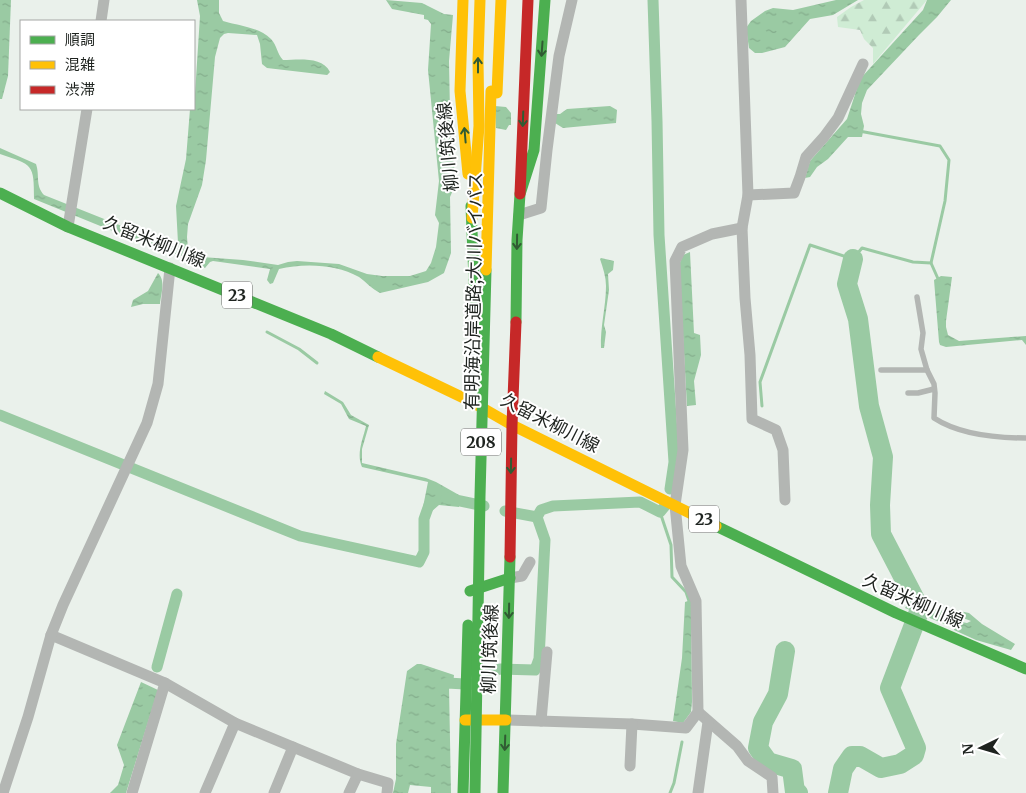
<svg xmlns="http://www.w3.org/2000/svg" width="1026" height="793" viewBox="0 0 1026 793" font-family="Merriweather,'Noto Sans JP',serif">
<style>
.forest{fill:url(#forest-firs)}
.water{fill:url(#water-ripples)}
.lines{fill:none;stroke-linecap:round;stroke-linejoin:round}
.stream{stroke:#9acaa3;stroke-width:3}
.canal{stroke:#9acaa3;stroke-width:11}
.river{stroke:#9acaa3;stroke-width:20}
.lane{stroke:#b3b6b3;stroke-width:5.5}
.street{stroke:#b3b6b3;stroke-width:11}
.fast{stroke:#4caf50;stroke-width:11}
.slow{stroke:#ffc107;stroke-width:11}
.jam{stroke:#c62828;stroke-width:11}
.fast-bridge{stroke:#4caf50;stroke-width:11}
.slow-bridge{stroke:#ffc107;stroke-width:11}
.oneway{stroke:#305b33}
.labels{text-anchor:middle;stroke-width:4;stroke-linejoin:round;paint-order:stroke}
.shield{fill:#fff;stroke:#626562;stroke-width:1}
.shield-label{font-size:16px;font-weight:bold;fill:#1e231f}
.street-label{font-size:18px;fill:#1e231f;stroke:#fff}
</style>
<defs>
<pattern id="forest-firs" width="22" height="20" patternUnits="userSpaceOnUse" patternTransform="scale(1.25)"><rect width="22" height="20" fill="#cfecd4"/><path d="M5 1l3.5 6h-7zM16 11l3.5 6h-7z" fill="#b1cab6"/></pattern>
<pattern id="water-ripples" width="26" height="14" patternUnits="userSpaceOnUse" patternTransform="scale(1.25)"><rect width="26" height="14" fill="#9acaa3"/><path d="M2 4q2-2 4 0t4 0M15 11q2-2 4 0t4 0" fill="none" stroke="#84ad8c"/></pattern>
</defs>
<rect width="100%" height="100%" fill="#eaf1eb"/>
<!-- forest -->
<path class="forest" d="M864 0H927L873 64V48L864 39 860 30 838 27 837 17 851 7Z"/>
<!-- water -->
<g class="water">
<path d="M0 0H11L8 76 2 99H0Z"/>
<path d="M197 0H219V13L223 21C239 26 259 27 271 39 277 45 277 54 283 60 298 60 322 56 330 72L327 75 267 68 262 64 260 44 257 35 228 33 224 34 220 38 215 57 206 160 202 185 188 224 187 237 188 250 193 255 202 257 243 260 278 265 288 262 297 261 339 264 367 274 382 276H410L426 271 431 263 436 247 439 223 435 215 439 181 428 70 431 24 428 20 424 19V15L392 9 386 0 422 3 444 14 453 15 449 61 450 112 452 125 451 140 456 183 450 197 451 253 444 273 428 282 380 293C372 289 366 282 359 277 336 264 304 263 279 269L273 283 270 284 267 280 270 269 213 261 210 262 205 268 191 259 147 245 34 199C34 164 33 165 0 154V148L36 164C40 176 35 185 44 195L172 246 178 243 176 206 186 159 190 109H194L200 16Z"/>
<path d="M836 0H858L833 15 810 19 785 47 762 53H755L749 48 746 28 751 21 765 11 773 8 793 10Z"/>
<path d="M927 0H951L937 17 919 35 867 90 862 103 861 114 864 126 862 137H848L828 159 817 167 810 177 805 178 810 161 847 119 860 79 923 10Z"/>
<path d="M495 106 506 107 511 113V125H509L506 130 496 128Z"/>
<path d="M610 106 617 110 616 123 563 128 555 123 556 114H560L567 109Z"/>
<path d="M690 252 694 333 700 335 701 355 694 381 696 405 687 406 679 265 683 255Z"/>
<path d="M601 258 614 261 613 270 608 274 609 290 604 325 606 332 604 348H601C600 327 606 307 606 286 606 277 603 268 600 259Z"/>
<path d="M158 273C166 281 161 294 160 304H143L131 307 133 300 148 291Z"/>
<path d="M941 276 952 277 946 321V327L948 335 959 341 1026 336V345L1022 340 946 347 940 345 939 342 934 280Z"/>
<path d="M325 391 343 402 351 415 369 425 362 449V463L426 478 436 482 459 495V507L439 505 431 512 429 518 421 517 428 482 362 467C356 454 363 439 366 426L349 419 341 404 324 394Z"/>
<path d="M900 555 928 608 947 611 949 619 947 625 905 608 910 600 889 562Z"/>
<path d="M691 600 692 702 691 712 683 723 673 721 682 658 685 602Z"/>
<path d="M955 610 969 613 982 624 1015 644 1011 650 976 640 954 630 956 621 967 623 971 621 955 615Z"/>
<path d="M417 664H421L454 675 453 685 449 686 451 793H431V787L410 785 408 793H393L396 779V744L407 671Z"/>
<path d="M141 682 158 690 126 793H110L118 785 124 765 117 745Z"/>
</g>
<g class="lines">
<!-- stream -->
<g class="stream">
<path d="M859 131 940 146 949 160 945 201 931 263"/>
<path d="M267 332 299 349 317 363"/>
<path d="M762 406 760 382 810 245 853 259 862 248 913 262 931 263 939 281"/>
<path d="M660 512 671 545 672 577 686 592 690 604"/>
<path d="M670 793 674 783 682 742"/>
</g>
<!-- canal -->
<g class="canal">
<path d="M653 0 657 121 659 235 674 462 670 489"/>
<path d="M0 415 300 536 419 562 424 552V519L429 505"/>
<path d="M446 498 484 506"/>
<path d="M505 511 537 517"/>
<path d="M157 667 177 594"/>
<path d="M442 687 447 683 483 685 490 672 500 669 535 670 539 659 545 540 537 517 541 510 553 506 640 502 660 512 665 506"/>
</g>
<!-- river -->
<g class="river">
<path d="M785 651 778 694 763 722 758 748 768 762 792 769 795 792 798 793"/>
<path d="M838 793 843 769 852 756H860L881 768 900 764 914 755 916 748 890 688 920 609 881 534 880 505 883 457 869 406 858 319 847 284 853 259"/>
</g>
<!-- lane -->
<g class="lane">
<path d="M917 297 923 333 921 349 927 370 934 384 935 393 934 418C960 435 996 438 1026 438"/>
<path d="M881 370H927"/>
<path d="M908 393H918L934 389"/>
</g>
<!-- street -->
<g class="street">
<path d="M741 0 748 195 742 228 745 298 750 355 752 419 776 430 783 450 785 500"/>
<path d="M101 21 104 0"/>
<path d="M748 195 794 193 800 177 806 157 824 137 838 118 863 64"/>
<path d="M519 215 541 208 547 150 559 56 572 0"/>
<path d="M68 227 87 109"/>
<path d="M510 578 522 576 530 562"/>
<path d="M51 635 165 683 235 723 358 774 349 793"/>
<path d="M698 712 737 746 748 761 772 777 773 793"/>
<path d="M506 720 632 724 686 728 698 712 696 601 681 566 675 505 683 450 675 261 682 247 712 234 742 228"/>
<path d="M541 721 547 652"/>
<path d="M630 766 632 724"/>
<path d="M358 774 388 783 387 793"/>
<path d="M3 793 28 717 51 635 63 605 147 423 158 384 170 268"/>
<path d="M132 793 165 683"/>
<path d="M205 793 235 723"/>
<path d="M274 793 293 747"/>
<path d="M698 793 708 722"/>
</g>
<!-- fast -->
<g class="fast">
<path d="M0 193 68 227 331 334 378 357"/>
<path d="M471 206 475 304"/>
<path d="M516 322 517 240 520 194 534 150 545 0"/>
<path d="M716 526 896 613 1026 669"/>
<path d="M470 591 510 578"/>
<path d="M463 793 468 625"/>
<path d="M503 793 510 557"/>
</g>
<!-- slow -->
<g class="slow">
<path d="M463 0 460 91 468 174"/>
<path d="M497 93 501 0"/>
<path d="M472 218 479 126 478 60 480 0"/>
<path d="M378 357 472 402 512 425 716 526"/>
<path d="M465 720H506"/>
</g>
<!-- jam -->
<g class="jam">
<path d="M520 194 528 0"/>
<path d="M510 557 512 425 516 322"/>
</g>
<!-- fast-bridge -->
<path class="fast-bridge" d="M475 793 480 496 486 270"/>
<!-- slow-bridge -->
<path class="slow-bridge" d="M486 270 491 91"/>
</g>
<!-- one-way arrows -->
<defs><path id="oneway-shaft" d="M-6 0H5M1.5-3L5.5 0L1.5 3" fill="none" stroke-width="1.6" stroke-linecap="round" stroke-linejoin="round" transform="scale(1.25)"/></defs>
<g class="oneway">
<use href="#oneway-shaft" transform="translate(542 49) rotate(94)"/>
<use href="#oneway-shaft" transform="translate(478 65) rotate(-90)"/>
<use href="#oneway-shaft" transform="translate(523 119) rotate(92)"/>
<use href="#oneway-shaft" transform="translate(465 135) rotate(-95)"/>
<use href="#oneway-shaft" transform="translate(517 242) rotate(91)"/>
<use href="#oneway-shaft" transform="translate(511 466) rotate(91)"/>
<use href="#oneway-shaft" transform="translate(509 611) rotate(91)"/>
<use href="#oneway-shaft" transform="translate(505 743) rotate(92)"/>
</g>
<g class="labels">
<!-- shield labels -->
<g class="shield">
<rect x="222" y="281.5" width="30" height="27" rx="4"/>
<rect x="461" y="428.5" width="40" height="27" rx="4"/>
<rect x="689" y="505.5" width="30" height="27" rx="4"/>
</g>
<g class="shield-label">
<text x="237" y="301">23</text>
<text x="481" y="448">208</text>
<text x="704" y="525">23</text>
</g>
<!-- street labels -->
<g class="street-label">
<text transform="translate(448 147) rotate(-95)" y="6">柳川筑後線</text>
<text transform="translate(154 242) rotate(22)" y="6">久留米柳川線</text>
<text transform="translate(474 291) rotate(-89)" y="6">有明海沿岸道路;大川バイパス</text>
<text transform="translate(550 423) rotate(27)" y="6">久留米柳川線</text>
<text transform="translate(913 601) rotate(24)" y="6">久留米柳川線</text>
<text transform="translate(490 649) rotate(-88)" y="6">柳川筑後線</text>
</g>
</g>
<!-- legend -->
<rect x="20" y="20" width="175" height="90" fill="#ffffff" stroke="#a5a7a5"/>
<rect x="30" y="36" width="25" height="8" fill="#4caf50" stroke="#a5a7a5"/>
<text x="65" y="45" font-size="15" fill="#1e231f">順調</text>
<rect x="30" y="61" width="25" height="8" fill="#ffc107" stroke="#a5a7a5"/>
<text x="65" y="70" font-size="15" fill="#1e231f">混雑</text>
<rect x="30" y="86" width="25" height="8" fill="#c62828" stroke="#a5a7a5"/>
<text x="65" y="95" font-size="15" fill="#1e231f">渋滞</text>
<!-- north arrow -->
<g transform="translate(981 748) rotate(265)" stroke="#ffffff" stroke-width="4" paint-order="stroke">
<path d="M0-4L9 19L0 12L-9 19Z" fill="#1e231f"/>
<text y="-8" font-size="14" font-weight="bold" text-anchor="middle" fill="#1e231f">N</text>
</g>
</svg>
